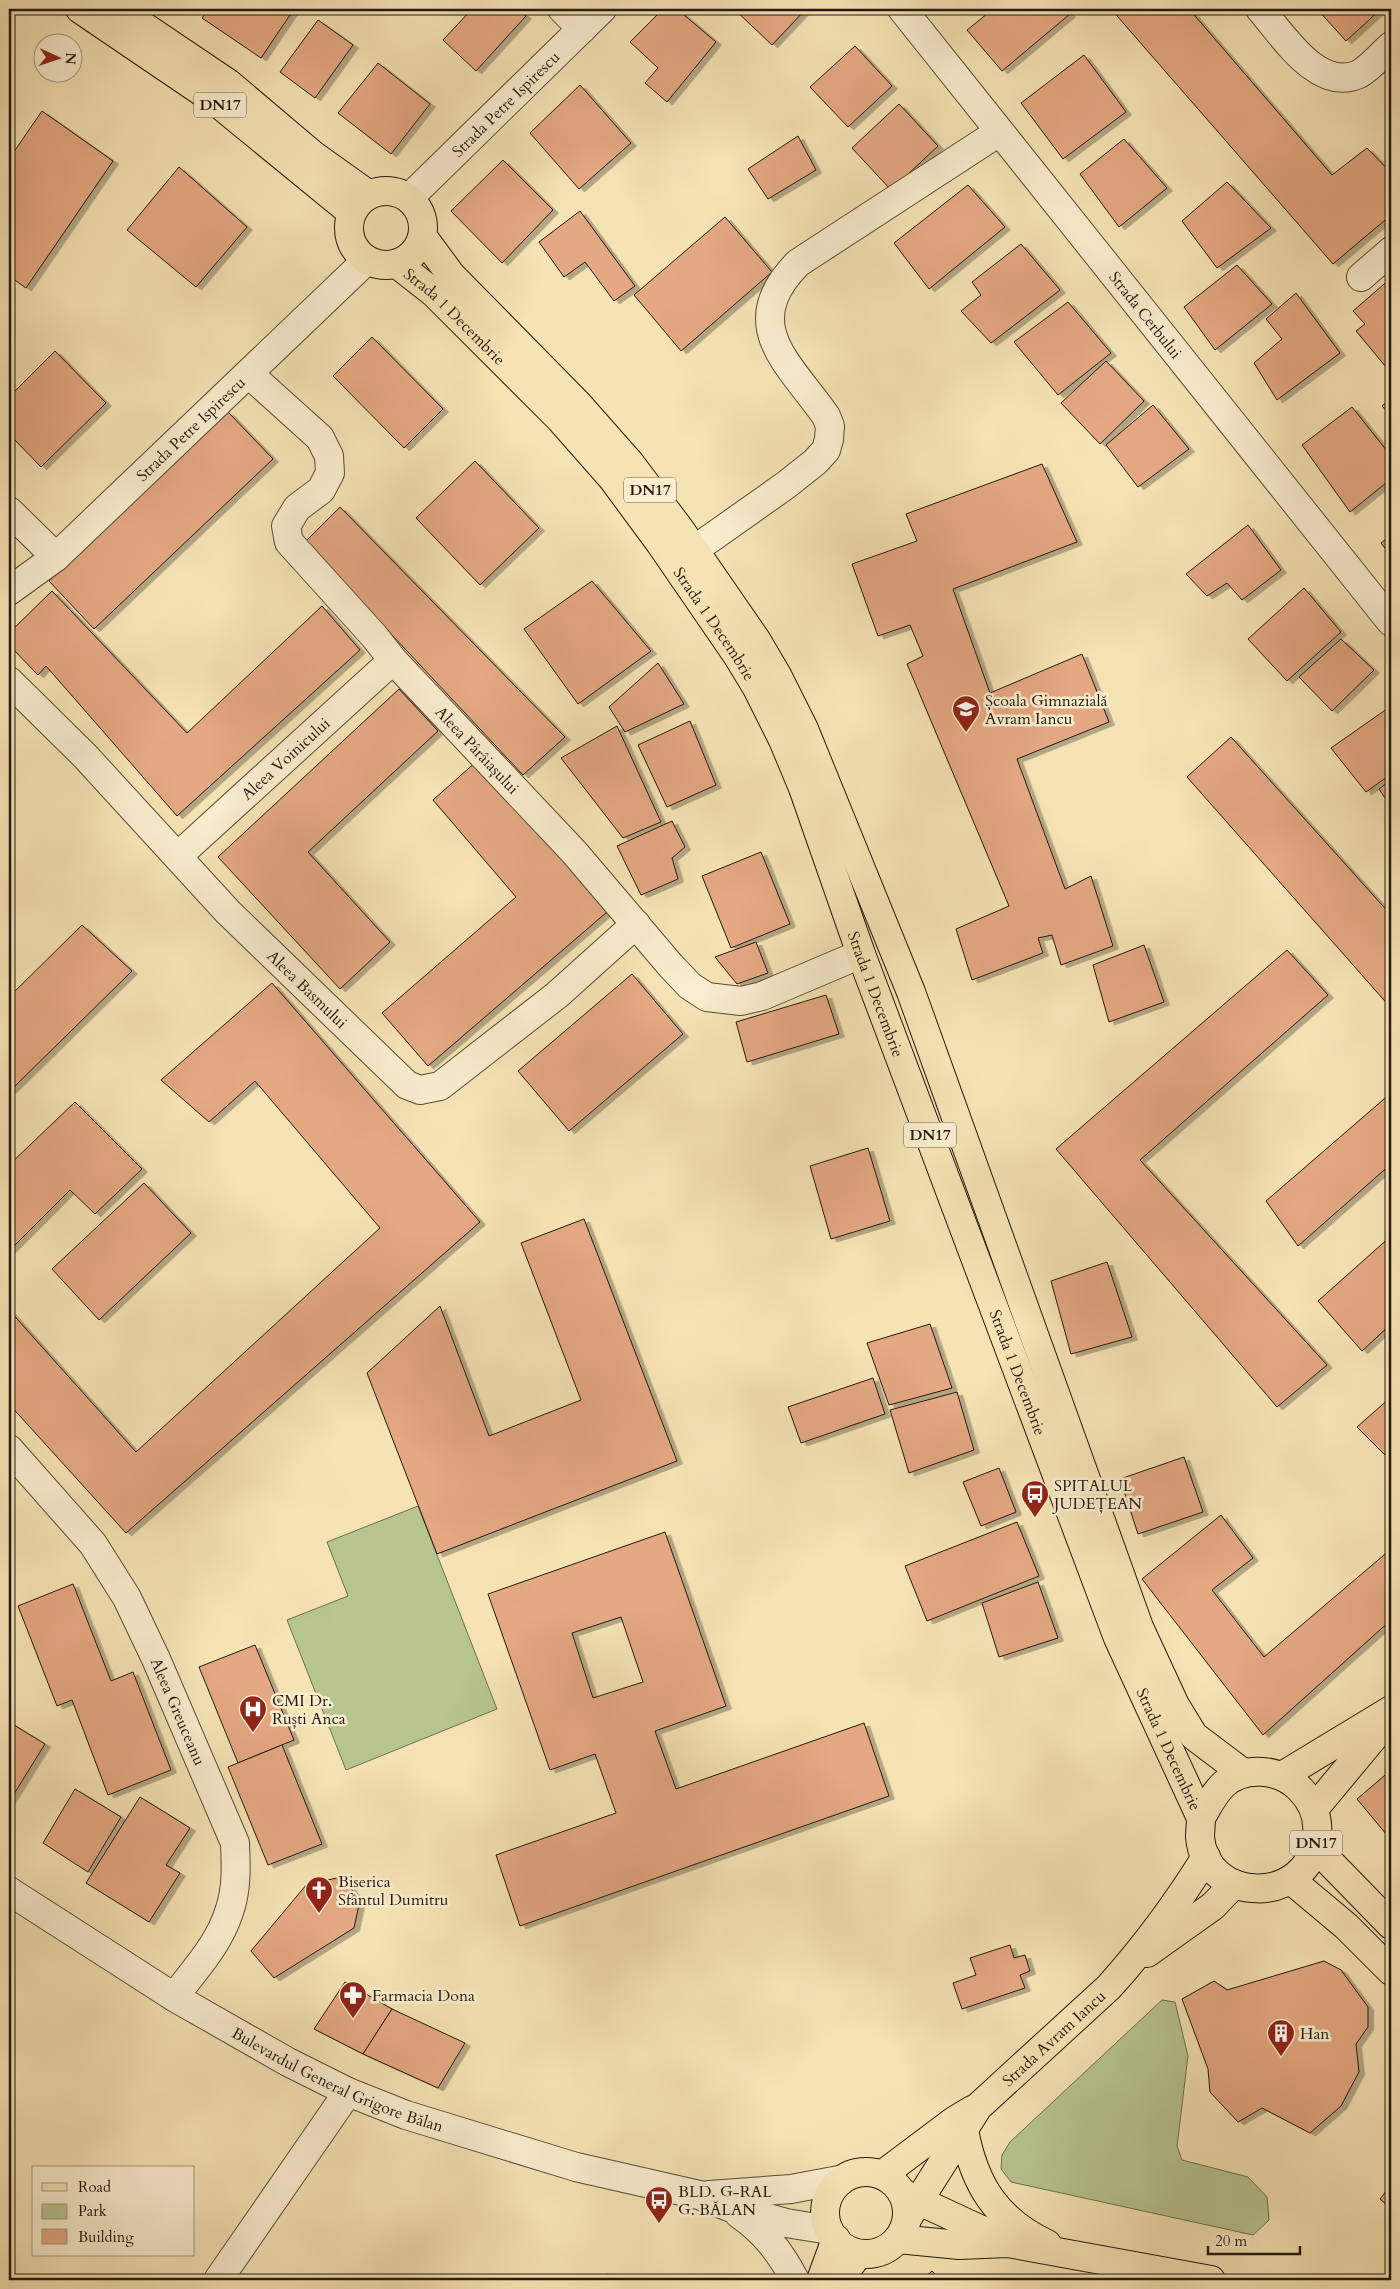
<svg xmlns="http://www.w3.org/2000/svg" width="1400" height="2289" viewBox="0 0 1400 2289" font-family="Cardo,serif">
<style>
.green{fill:#b7c591;stroke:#6d6e51}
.building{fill:#e4a882;stroke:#231811;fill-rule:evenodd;filter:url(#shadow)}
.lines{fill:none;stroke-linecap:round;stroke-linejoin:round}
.minor-casing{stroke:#584b3a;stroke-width:30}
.major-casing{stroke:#231811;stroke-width:30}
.minor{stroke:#f9edce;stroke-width:28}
.major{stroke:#f6e3b4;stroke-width:28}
.labels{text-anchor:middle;stroke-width:5;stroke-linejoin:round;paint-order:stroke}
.shield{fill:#f9edce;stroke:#63584a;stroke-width:1}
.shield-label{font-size:15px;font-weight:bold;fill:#231811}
.street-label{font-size:16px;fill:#231811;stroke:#f9edce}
.poi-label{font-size:16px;fill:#231811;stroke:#f9edce;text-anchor:start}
</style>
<defs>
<filter id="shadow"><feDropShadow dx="5.5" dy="3" stdDeviation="0" flood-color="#0004"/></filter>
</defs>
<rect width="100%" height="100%" fill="#f6e3b4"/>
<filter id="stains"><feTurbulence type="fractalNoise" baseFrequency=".004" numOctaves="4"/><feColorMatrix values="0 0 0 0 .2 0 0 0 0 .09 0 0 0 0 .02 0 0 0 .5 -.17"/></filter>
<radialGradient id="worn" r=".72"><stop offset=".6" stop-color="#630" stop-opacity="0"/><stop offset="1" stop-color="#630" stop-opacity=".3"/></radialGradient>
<!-- green -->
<g class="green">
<path d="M418 1506 497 1709 346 1770 287 1620 348 1596 327 1542Z"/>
<path d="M1162 2000 1175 2002 1188 2056 1177 2146 1182 2160 1248 2177 1267 2197 1269 2220 1253 2235 1011 2182 1001 2169 1002 2155 1010 2142Z"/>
</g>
<!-- building -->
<g class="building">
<path d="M209 9H294L261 58 202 18Z"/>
<path d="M472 9H518L526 16 476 71 443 40Z"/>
<path d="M663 9H677L716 42 667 102 645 83 658 68 630 42Z"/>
<path d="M734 9H806L772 45Z"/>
<path d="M993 9H1065L1070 14 1002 71 967 30Z"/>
<path d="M1111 9H1189L1332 175 1367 148 1391 173V215L1333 264Z"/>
<path d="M1317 9H1381L1346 41Z"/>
<path d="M318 20 353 45 315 98 280 72Z"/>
<path d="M855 46 892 86 848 127 810 87Z"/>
<path d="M1084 55 1126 112 1063 159 1021 103Z"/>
<path d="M378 63 430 104 391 154 338 113Z"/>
<path d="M580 85 631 143 579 189 530 133Z"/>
<path d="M899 104 938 146 891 190 852 148Z"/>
<path d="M42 111 113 161 26 288 9 276V159Z"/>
<path d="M798 136 816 170 768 199 748 169Z"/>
<path d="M1124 139 1167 188 1119 227 1080 174Z"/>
<path d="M503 160 553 210 502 263 451 211Z"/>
<path d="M179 167 247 227 196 287 127 230Z"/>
<path d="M1227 182 1271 228 1217 268 1182 221Z"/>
<path d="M968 185 1005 227 929 289 894 243Z"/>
<path d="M580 211 635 286 614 301 585 262 564 277 539 242Z"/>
<path d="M725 217 772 272 681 351 634 295Z"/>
<path d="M1021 244 1060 290 991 343 961 311 981 295 972 282Z"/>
<path d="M1237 265 1272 304 1215 350 1184 307Z"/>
<path d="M1391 278V373L1356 331 1365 324 1353 311Z"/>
<path d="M1296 293 1340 353 1277 400 1254 363 1282 339 1266 319Z"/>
<path d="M1068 302 1111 353 1058 395 1014 342Z"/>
<path d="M372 337 443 409 404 448 333 376Z"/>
<path d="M55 351 106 403 41 467 9 434V397Z"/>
<path d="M1106 361 1144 401 1100 444 1061 403Z"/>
<path d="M1391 398V416L1382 406Z"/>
<path d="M1153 405 1189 449 1138 487 1106 445Z"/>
<path d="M1352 407 1391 456V479L1350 512 1302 445Z"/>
<path d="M228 412 273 459 94 629 49 581Z"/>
<path d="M475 461 539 528 480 585 416 518Z"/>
<path d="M1042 464 1077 542 953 589 990 693 1082 654 1109 722 1017 759 1065 889 1091 876 1113 946 1061 965 1052 935 1038 938 1043 953 972 980 956 929 1009 906 907 664 923 656 910 625 878 636 852 564 917 541 906 514Z"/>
<path d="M340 507 565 737 523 775 305 542Z"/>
<path d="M1248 525 1281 570 1242 600 1227 583 1207 596 1186 574Z"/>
<path d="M1391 535V556L1381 543Z"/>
<path d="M592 581 651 651 578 704 524 629Z"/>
<path d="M1304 588 1341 632 1287 681 1248 639Z"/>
<path d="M52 591 187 733 322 606 360 650 177 816 46 666 38 675 9 645V633Z"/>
<path d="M1341 639 1374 670 1332 711 1299 677Z"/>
<path d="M658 663 684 704 625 732 609 707Z"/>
<path d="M399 689 438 731 308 852 390 942 340 989 218 857Z"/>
<path d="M1391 706V774L1366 792 1331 748Z"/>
<path d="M690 721 716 785 667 807 638 745Z"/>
<path d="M617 726 661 822 623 838 561 758Z"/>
<path d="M1231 737 1391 915V1008L1187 777Z"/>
<path d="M477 761 607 912 428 1066 382 1013 516 897 433 800Z"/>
<path d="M1391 780V807L1379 789Z"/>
<path d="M672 821 685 847 672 858 678 879 641 895 617 846Z"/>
<path d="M761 852 790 924 731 948 702 876Z"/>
<path d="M82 925 132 971 9 1092V997Z"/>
<path d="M756 942 768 973 737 984 715 957Z"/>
<path d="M1144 945 1164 1002 1109 1022 1093 965Z"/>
<path d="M1287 950 1328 995 1140 1160 1327 1365 1277 1407 1056 1149Z"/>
<path d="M632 974 683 1034 569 1131 518 1071Z"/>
<path d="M272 983 480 1222 126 1533 9 1404V1310L136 1452 380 1228 255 1081 209 1122 161 1080Z"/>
<path d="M826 995 839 1034 747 1062 736 1022Z"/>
<path d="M1391 1093V1164L1298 1246 1266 1201Z"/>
<path d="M75 1102 142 1169 95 1214 70 1190 9 1251V1165Z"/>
<path d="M868 1148 890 1221 831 1239 810 1166Z"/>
<path d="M144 1183 191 1233 99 1320 52 1269Z"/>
<path d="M584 1219 677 1461 437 1554 367 1373 440 1306 489 1436 581 1400 521 1243Z"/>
<path d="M1391 1236V1324L1362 1351 1318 1301Z"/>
<path d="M1107 1262 1132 1337 1071 1354 1051 1281Z"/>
<path d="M930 1324 952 1388 889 1405 867 1343Z"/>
<path d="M873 1378 885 1414 801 1443 788 1407Z"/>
<path d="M957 1392 974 1450 909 1473 890 1410Z"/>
<path d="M1391 1397V1461L1357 1427Z"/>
<path d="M1184 1457 1203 1512 1138 1534 1120 1479Z"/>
<path d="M999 1468 1016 1512 981 1526 963 1482Z"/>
<path d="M1221 1515 1253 1558 1212 1590 1264 1657 1391 1549V1620L1263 1735 1142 1579Z"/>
<path d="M1017 1522 1039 1576 927 1621 905 1566Z"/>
<path d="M665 1532 726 1706 655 1731 676 1789 864 1723 889 1796 520 1926 496 1855 616 1813 595 1754 550 1770 488 1594ZM621 1617 643 1682 593 1698 572 1633Z"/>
<path d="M1038 1582 1058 1638 999 1657 982 1603Z"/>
<path d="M73 1584 111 1681 133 1672 171 1770 108 1795 72 1700 57 1706 18 1606Z"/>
<path d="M255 1645 294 1740 238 1763 199 1667Z"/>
<path d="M9 1722 45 1744 9 1802Z"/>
<path d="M282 1745 322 1844 268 1865 228 1767Z"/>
<path d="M1391 1770V1840L1357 1799Z"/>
<path d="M75 1789 121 1817 88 1872 43 1843Z"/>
<path d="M140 1797 190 1828 166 1865 180 1873 149 1922 86 1883Z"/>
<path d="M342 1877 360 1900 354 1928 274 1978 251 1951 307 1884Z"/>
<path d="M1010 1945 1014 1958 1025 1955 1030 1971 1020 1975 1025 1988 962 2009 953 1983 976 1975 970 1958Z"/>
<path d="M1324 1961 1341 1970 1368 2007V2027L1356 2044 1359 2072 1341 2106 1310 2133 1262 2108 1238 2122 1210 2092 1208 2069 1182 1999 1214 1981 1227 1990Z"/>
<path d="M345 1982 392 2009 363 2054 314 2029Z"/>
<path d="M392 2009 465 2043 438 2088 363 2054Z"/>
<path d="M1391 2185V2209L1380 2199Z"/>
<path d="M932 2271 941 2280H922Z"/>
<path d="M607 2274 618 2280H601Z"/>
</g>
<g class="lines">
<!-- minor casing -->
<g class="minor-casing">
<g id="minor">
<path d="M562 9 582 29"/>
<path id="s1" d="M902 9 1391 622"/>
<path d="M1260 9C1283 35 1318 93 1359 74 1370 68 1381 55 1391 46"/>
<path id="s2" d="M409 198 602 9"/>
<path d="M1361 277 1391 251"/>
<path id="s3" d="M249 374 320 438 329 456 330 473 321 490 297 508 286 526 289 542 374 636 393 660 574 852 671 966 690 986 707 997 741 1001 762 996 861 954"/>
<path d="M9 511 56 557"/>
<path d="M694 550 786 485 815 462 826 450 829 439 830 426 826 416C789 363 737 325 798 263L999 132"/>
<path id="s4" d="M9 591 56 557 367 260"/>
<path id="s5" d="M9 681 86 757 228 912 407 1085 420 1090 440 1086 557 995 636 924"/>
<path id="s6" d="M178 856 393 660"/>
<path id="s7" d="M9 1449 93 1544 127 1598 156 1659 235 1843C236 1866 237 1890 229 1912 219 1944 194 1971 174 1997"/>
<path id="s8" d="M9 1891 174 1997 288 2062 348 2092 406 2115 576 2167 699 2195 729 2207 786 2223 829 2230"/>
<path d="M709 2195 791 2189 839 2180"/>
<path d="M739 2214C766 2233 780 2252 795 2280"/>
<path d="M218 2280 348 2092"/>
</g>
</g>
<!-- major casing -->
<g class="major-casing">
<g id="major">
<path d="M80 9 214 100 352 213"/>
<path d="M118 9 228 83 313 155 369 195"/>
<circle cx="386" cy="228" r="37"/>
<path d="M423 237 451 275 577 403 630 463 679 528 757 641 777 675 804 729 911 992 1139 1627 1175 1705 1194 1736 1243 1773"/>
<path id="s9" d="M397 264 434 293 560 419 612 478 660 543 737 655 757 688 783 740 803 788 861 954 1118 1638 1201 1818C1201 1825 1200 1831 1200 1837 1206 1905 1308 1906 1317 1837 1319 1819 1313 1802 1300 1789 1281 1769 1245 1765 1224 1784 1214 1793 1208 1806 1201 1818"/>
<path d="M1282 1776 1391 1710"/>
<path d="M1314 1809 1388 1720"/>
<path d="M1315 1847 1391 1925"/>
<path d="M1291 1880 1346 1926 1391 1971"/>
<path d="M1147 1953 1213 1906 1234 1884"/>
<path d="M964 2130C974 2184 996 2220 1047 2244"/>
<circle cx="866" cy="2213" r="41"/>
<path d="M882 2175 954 2121 972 2110"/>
<path d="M902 2193 1003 2240"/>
<path id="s10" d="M907 2219 978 2107 1109 1987C1145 1947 1178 1902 1206 1857"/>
<path d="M898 2239 959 2245 1008 2243 1211 2280"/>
<path d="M821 2280 836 2239"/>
<path d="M838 2280 859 2254"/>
</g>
</g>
<!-- minor -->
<use href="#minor" class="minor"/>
<!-- major -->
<use href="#major" class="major"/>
</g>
<!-- icons -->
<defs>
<g id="school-pin" transform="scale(1.4375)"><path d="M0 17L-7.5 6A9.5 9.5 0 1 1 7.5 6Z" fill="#8f2418" stroke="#f9edce"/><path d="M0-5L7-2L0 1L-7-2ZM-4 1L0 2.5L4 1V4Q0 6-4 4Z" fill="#fff"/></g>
<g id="bus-pin" transform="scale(1.4375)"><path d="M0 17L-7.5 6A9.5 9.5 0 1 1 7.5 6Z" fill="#8f2418" stroke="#f9edce"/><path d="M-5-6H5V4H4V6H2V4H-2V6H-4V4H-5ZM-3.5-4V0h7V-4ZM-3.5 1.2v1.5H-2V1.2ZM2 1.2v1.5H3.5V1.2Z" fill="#fff"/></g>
<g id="hospital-pin" transform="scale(1.4375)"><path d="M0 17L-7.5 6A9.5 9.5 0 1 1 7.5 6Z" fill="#8f2418" stroke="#f9edce"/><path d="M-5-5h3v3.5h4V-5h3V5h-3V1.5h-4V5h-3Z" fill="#fff"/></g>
<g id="church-pin" transform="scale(1.4375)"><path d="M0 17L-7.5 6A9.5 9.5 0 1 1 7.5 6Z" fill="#8f2418" stroke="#f9edce"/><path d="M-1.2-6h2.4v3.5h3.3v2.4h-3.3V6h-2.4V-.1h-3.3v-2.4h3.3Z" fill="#fff"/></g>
<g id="pharmacy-pin" transform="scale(1.4375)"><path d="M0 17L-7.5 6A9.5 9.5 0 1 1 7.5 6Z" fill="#8f2418" stroke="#f9edce"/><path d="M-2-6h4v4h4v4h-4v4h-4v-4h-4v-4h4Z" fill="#fff"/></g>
<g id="building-pin" transform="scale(1.4375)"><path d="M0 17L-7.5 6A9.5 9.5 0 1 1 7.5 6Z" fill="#8f2418" stroke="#f9edce"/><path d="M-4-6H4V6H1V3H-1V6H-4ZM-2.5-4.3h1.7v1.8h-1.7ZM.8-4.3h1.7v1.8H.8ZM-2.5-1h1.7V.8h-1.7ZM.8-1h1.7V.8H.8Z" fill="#fff"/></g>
</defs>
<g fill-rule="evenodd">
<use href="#school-pin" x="966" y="709"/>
<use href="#bus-pin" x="1035" y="1494"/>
<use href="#hospital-pin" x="253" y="1709"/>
<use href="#church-pin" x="319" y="1890"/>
<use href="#pharmacy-pin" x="353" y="1995"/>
<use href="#building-pin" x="1281" y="2033"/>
<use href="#bus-pin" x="659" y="2200"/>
</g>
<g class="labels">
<!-- shield labels -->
<g class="shield">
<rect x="194" y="92.5" width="52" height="25" rx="4"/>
<rect x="624" y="477.5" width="52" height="25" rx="4"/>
<rect x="904" y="1122.5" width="52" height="25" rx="4"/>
<rect x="1290" y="1830.5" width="52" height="25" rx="4"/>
</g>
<g class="shield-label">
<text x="220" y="110">DN17</text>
<text x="650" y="495">DN17</text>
<text x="930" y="1140">DN17</text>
<text x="1316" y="1848">DN17</text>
</g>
<!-- street labels -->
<g class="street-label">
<text dy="6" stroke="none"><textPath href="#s2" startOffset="135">Strada Petre Ispirescu</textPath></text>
<text dy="6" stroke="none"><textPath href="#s1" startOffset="391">Strada Cerbului</textPath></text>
<text dy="6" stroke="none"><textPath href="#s9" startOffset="78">Strada 1 Decembrie</textPath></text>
<text dy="6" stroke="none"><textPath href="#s4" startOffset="244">Strada Petre Ispirescu</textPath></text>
<text dy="6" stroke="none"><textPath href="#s9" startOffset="482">Strada 1 Decembrie</textPath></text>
<text dy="6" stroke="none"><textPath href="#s3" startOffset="500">Aleea Pârâiașului</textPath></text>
<text dy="6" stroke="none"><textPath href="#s6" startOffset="145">Aleea Voinicului</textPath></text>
<text dy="6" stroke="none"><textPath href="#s5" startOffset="429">Aleea Basmului</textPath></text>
<text dy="6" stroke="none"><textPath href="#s9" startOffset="888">Strada 1 Decembrie</textPath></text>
<text dy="6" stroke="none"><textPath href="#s9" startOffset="1292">Strada 1 Decembrie</textPath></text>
<text dy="6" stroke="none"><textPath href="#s7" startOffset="315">Aleea Greuceanu</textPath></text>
<text dy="6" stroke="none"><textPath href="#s9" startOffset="1698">Strada 1 Decembrie</textPath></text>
<text dy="6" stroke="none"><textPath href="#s10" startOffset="235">Strada Avram Iancu</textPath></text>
<text dy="6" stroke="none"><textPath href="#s8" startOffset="380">Bulevardul General Grigore Bălan</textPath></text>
</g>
<!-- poi labels -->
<g class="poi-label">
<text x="985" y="706">Școala Gimnazială<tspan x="985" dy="18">Avram Iancu</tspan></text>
<text x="1054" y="1491">SPITALUL<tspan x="1054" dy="18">JUDEȚEAN</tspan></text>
<text x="272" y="1706">CMI Dr.<tspan x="272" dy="18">Ruști Anca</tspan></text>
<text x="338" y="1887">Biserica<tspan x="338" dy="18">Sfântul Dumitru</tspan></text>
<text x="372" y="2001">Farmacia Dona</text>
<text x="1300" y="2039">Han</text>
<text x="678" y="2197">BLD. G-RAL<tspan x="678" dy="18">G. BĂLAN</tspan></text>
</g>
</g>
<!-- margin -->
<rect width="1400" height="2289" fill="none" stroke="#f6e3b4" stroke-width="30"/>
<rect x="10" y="10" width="1380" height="2269" fill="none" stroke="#231811" stroke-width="2.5"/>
<rect x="15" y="15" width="1370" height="2259" fill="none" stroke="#231811"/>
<!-- legend -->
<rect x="32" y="2166" width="162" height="90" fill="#f9edce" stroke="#a39882"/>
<rect x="42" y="2183" width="25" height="8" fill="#f6e3b4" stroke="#a39882"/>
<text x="78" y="2192" font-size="15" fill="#231811">Road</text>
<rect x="42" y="2204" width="25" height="15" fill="#b7c591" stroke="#a39882"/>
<text x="78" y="2216" font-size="15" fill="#231811">Park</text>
<rect x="42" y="2229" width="25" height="15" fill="#e4a882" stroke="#a39882"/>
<text x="78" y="2242" font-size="15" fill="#231811">Building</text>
<!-- north arrow -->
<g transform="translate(58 58) rotate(93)"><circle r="24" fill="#f9edce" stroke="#a39882"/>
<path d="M0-4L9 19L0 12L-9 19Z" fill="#8f2418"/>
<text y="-8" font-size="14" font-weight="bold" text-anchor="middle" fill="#231811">N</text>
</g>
<!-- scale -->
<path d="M1208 2246v8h92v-8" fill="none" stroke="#231811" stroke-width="2.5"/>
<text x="1215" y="2246" font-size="15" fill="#231811" stroke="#f9edce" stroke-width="4" paint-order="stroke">20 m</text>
<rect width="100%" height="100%" filter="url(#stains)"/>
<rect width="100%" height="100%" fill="url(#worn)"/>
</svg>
